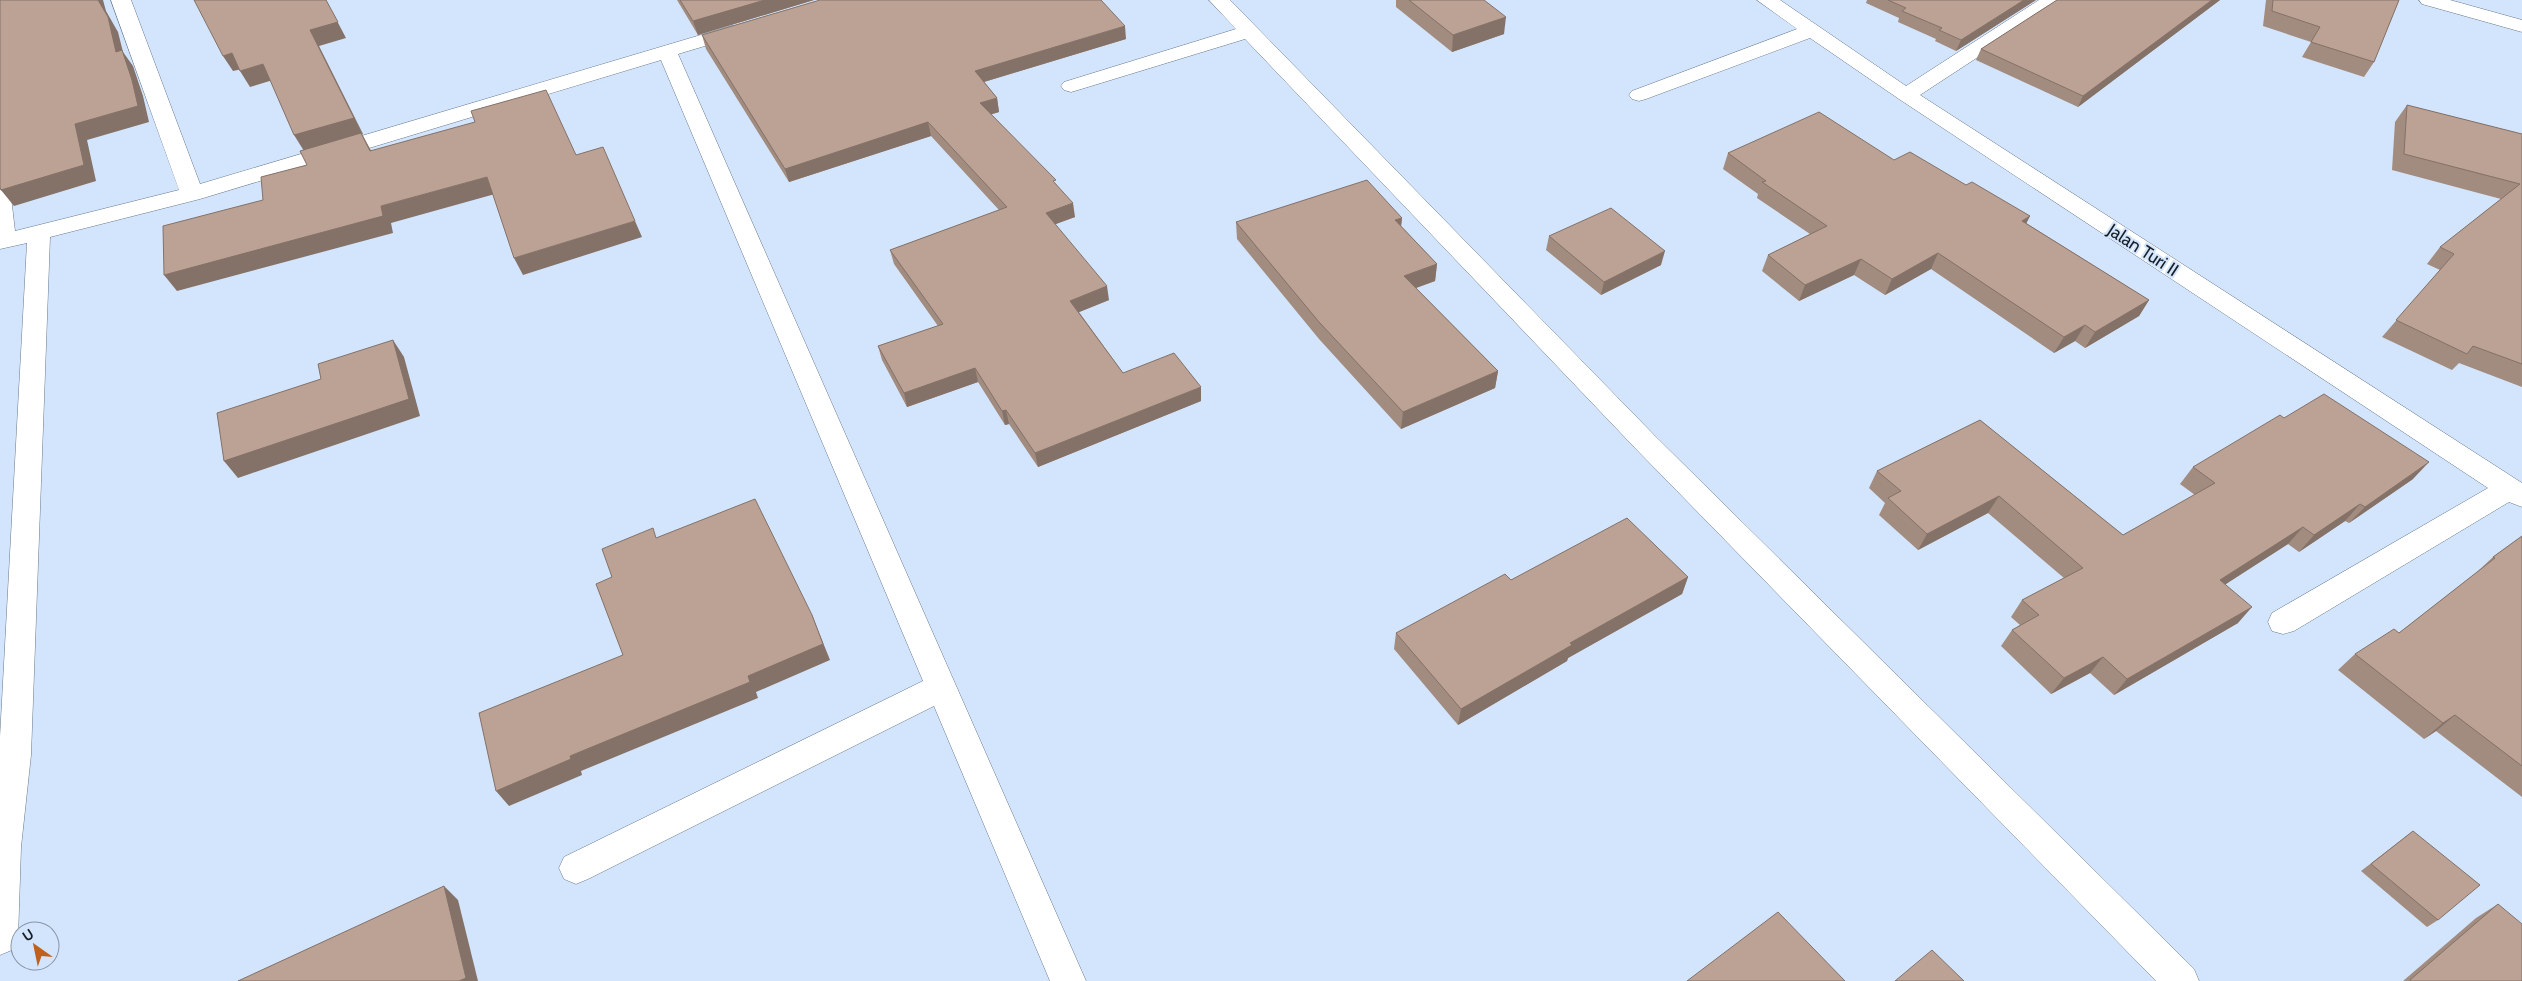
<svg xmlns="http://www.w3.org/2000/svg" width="2522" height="981" viewBox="0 0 2522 981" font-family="Cabin,sans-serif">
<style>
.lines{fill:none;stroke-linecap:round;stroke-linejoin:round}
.minor-casing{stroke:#68788c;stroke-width:1}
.minor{fill:#fff;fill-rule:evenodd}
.wall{fill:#a28b7f}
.shaded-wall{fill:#847168}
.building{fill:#bca294;stroke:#847168}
.labels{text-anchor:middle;stroke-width:4;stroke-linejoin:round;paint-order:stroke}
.street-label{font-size:18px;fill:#171e26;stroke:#d3e5fc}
</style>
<rect width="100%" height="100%" fill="#d3e5fc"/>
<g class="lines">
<!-- minor casing -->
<g class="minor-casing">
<g id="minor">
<path d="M111 0H131L200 184 731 26H745L748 30 745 34 678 54 1086 981H1050L934 706 588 879 576 884 564 879 559 868 564 857 923 681 661 60 200 199 50 237 31 755 21 847 18 938 12 950 0 955V737L27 243 0 249V190L8 192 11 197 15 231 179 190Z"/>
<path d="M1209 0H1230L1655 436 2194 969 2199 981H2156L1637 450 1245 39 1078 90 1071 92 1064 90 1061 86 1064 82 1236 29Z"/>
<path d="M1757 0H1780L1906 86 2039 0H2062L2059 4 1920 95 2522 483V507L2509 502 2294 631 2283 634 2272 631 2268 622 2272 613 2488 488 1899 99 1810 38 1646 99 1639 101 1632 99 1629 95 1632 91 1797 29Z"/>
<path d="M2419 0H2450L2522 20V32L2422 4Z"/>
</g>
</g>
<!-- minor -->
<use href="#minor" class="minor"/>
</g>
<!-- wall -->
<g class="wall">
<path d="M677 0H814L698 35Z"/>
<path d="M1396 0H1484L1504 34 1452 52 1396 7Z"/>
<path d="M1867 0H2036L1956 51 1935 41 1936 39 1898 22 1899 18 1866 3Z"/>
<path d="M2057 0H2220L2078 107 1976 60 1981 49Z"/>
<path d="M2266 0H2399L2374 62 2364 77 2302 57 2311 42 2263 26Z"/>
<path d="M702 35 1126 39 984 82 997 98 999 112 991 114 1056 184 1075 217 1055 224 1109 300 1079 312 1123 373 1201 401 1038 467 1009 424 1005 425 978 382 907 407 882 360 878 346 938 326 894 264 890 250 999 210 931 136 789 182 706 49Z"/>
<path d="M2407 105 2522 134V387L2459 363 2452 370 2382 337 2440 270 2427 264 2440 247 2501 199 2392 170 2395 122Z"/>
<path d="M1728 153 1894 160 1966 185 2030 216 2026 223 2149 300 2139 316 2085 348 2075 341 2054 353 1931 269 1885 295 1854 275 1799 301 1762 271 1768 255 1810 234 1757 198 1758 194 1723 169Z"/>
<path d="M1402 218 1401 226 1437 264 1435 281 1416 288 1498 371 1495 388 1401 429 1319 339 1237 239 1236 222Z"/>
<path d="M1549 236 1661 265 1601 295 1546 250Z"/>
<path d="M2284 418 2413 479 2349 523 2345 521 2299 552 2288 544 2225 584 2238 623 2114 695 2090 673 2051 694 2001 646 2012 630 2020 625 2011 617 2022 600 2064 578 1988 513 1918 550 1879 515 1885 503 1869 488 1877 471 1980 420 2123 535 2195 495 2180 484 2193 467Z"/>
<path d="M2522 536V797L2436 731 2424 739 2338 670 2355 654 2399 633 2476 573 2493 557Z"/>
<path d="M1688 577 1682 594 1568 658 1567 661 1458 725 1394 649 1396 633 1511 580Z"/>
<path d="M2413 831 2438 920 2427 927 2361 871Z"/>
<path d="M2498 904 2522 981H2403L2476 918Z"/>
</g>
<!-- shaded-wall -->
<g class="shaded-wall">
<path d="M98 0H103L106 11 118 32 123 52 133 66 143 96 149 122 87 140 96 181 14 206 1 190 75 124Z"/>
<path d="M326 0 346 38 319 46 363 134H362L380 167 304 151 294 135 310 30Z"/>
<path d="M765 0H814L698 35 693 21Z"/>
<path d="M2024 0H2036L1956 51 1961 40Z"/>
<path d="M2212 0H2220L2078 107 2083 96Z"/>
<path d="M1506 17 1504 34 1452 52 1453 35Z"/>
<path d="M1125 26 1126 39 977 84 975 71Z"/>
<path d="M232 53 242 69 233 71 223 56Z"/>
<path d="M263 64 273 80 250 87 240 71Z"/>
<path d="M997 98 999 112 983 117 980 103Z"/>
<path d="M928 122 931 136 789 182 785 169Z"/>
<path d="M487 177 495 194 391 223 393 233 177 291 164 275 381 206Z"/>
<path d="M1073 203 1075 217 1048 227 1046 213Z"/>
<path d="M2030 216 2022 232V221Z"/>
<path d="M1402 218 1400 235 1395 220Z"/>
<path d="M635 221 642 237 523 275 514 258Z"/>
<path d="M1665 251 1661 265 1601 295 1604 282Z"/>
<path d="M1938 253 1931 269 1885 295 1892 279Z"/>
<path d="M1861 259 1854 275 1799 301 1805 285Z"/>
<path d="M1437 264 1435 281 1402 293 1404 276Z"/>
<path d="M1107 286 1109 300 1072 315 1070 301Z"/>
<path d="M2149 300 2139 316 2085 348 2095 332Z"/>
<path d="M2085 325 2075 341 2054 353 2064 337Z"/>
<path d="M393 340 404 357 420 416 238 478 224 461Z"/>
<path d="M975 368 978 382 907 407 904 393Z"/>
<path d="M1498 371 1495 388 1401 429 1403 412Z"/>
<path d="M1201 387V401L1038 467 1035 453Z"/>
<path d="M1006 410 1009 424 1005 425 1002 411Z"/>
<path d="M2429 462 2413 479 2349 523 2365 507Z"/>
<path d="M1999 496 1988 513 1918 550 1927 534Z"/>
<path d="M2360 504 2345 521 2299 552 2314 535Z"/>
<path d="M2303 527 2288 544 2206 597 2220 580Z"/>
<path d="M1688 577 1682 594 1568 658 1567 661 1458 725 1461 709 1570 643Z"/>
<path d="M2252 607 2238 623 2114 695 2127 679Z"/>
<path d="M812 615 830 660 756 692 758 698 581 771 582 775 509 806 496 791 570 756 748 676Z"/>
<path d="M2103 657 2090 673 2051 694 2064 678Z"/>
<path d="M2455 715 2436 731 2424 739 2443 723Z"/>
<path d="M444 886 458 900 478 981H459Z"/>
</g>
<!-- building -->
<g class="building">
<path d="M0 0H98L108 17 116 52 122 50 132 80 138 106 75 124 84 165 1 190 0 187Z"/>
<path d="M194 0H326L338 22 310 30 354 118 294 135 263 64 240 71 232 53 223 56Z"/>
<path d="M680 0H765L693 21Z"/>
<path d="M820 0H1101L1125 26 975 71 997 98 980 103 1056 180 1053 181 1073 203 1046 213 1107 286 1070 301 1123 373 1174 353 1201 387 1035 453 1006 410 1002 411 975 368 904 393 878 346 943 324 890 250 1007 207 928 122 785 169 702 35Z"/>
<path d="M1409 0H1484L1506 17 1453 35Z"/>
<path d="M1888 0H2024L1961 40 1939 30 1942 28 1902 11 1906 8Z"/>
<path d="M2057 0H2212L2083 96 1981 49Z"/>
<path d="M2273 0H2399L2374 62 2311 42 2320 27 2272 11Z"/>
<path d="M546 90 576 155 603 147 635 221 514 258 487 177 381 206 383 216 164 275 163 226 263 200 261 177 307 165 300 151 361 133 370 151 475 122 471 111Z"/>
<path d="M2407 105 2522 134V364L2473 346 2467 354 2396 320 2454 254 2440 247 2520 184 2404 154Z"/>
<path d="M1819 112 1894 160 1910 152 1966 185 1972 182 2030 216 2022 221 2149 300 2095 332 2085 325 2064 337 1938 253 1892 279 1861 259 1805 285 1768 255 1827 226 1762 182 1766 181 1728 153Z"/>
<path d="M1367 180 1402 218 1395 220 1437 264 1404 276 1498 371 1403 412 1319 322 1236 222Z"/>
<path d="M1611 208 1665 251 1604 282 1549 236Z"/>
<path d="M393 340 409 399 224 461 217 413 321 379 318 364Z"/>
<path d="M2324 394 2429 462 2365 507 2360 504 2314 535 2303 527 2220 580 2252 607 2127 679 2103 657 2064 678 2012 630 2039 615 2022 600 2083 568 1999 496 1927 534 1888 498 1901 491 1877 471 1980 420 2123 535 2215 483 2193 467 2280 415 2284 418Z"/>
<path d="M755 499 812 615 823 644 748 676 750 682 570 756 571 759 496 791 479 713 623 655 596 584 612 577 602 549 653 528 656 538Z"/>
<path d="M1627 518 1688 577 1570 643 1572 645 1461 709 1396 633 1505 574 1511 580Z"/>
<path d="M2522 536V766L2455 715 2443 723 2355 654 2394 629 2399 633 2495 558 2493 557Z"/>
<path d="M2413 831 2480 885 2438 920 2371 864Z"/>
<path d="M444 886 466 978 459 981H238Z"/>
<path d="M2498 904 2522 924V981H2411L2410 980Z"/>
<path d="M1778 912 1845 981H1687Z"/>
<path d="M1932 950 1964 981H1895Z"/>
</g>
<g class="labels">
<!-- street labels -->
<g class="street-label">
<text transform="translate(2143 250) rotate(33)" y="6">Jalan Turi II</text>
</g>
</g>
<!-- north arrow -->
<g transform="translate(35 946) rotate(327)"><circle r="24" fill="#d3e5fc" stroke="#8895a6"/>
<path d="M0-4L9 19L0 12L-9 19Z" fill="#c0601d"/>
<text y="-8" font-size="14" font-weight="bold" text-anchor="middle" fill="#171e26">U</text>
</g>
</svg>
